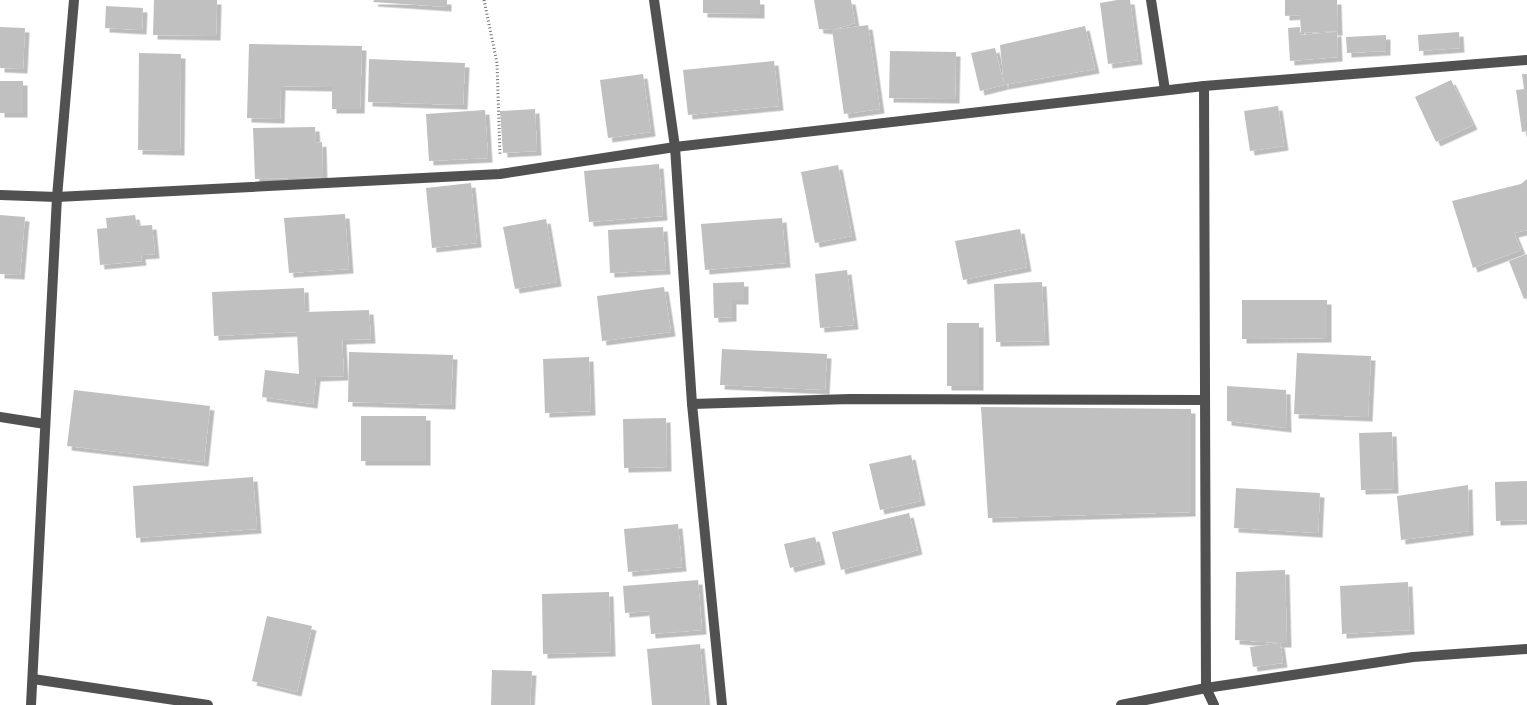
<svg xmlns="http://www.w3.org/2000/svg" width="1527" height="705" viewBox="0 0 1527 705" font-family="'PT Sans',sans-serif">
<style>
.building{fill:#c0c0c0;filter:url(#shadow)}
.lines{fill:none;stroke-linecap:round;stroke-linejoin:round}
.path{stroke:#737373;stroke-width:3;stroke-dasharray:1 2.5;stroke-linecap:butt}
.minor{stroke:#515151;stroke-width:10}
</style>
<defs>
<filter id="shadow"><feDropShadow dx="4.5" dy="4.5" stdDeviation="0" flood-color="#0004"/></filter>
</defs>
<rect width="100%" height="100%" fill="#fff"/>
<!-- building -->
<g class="building">
<path d="M154 0H217L216 36 153 35Z"/>
<path d="M374 0H447V7L373 2Z"/>
<path d="M703 0H760V14L703 13Z"/>
<path d="M814 0H851L855 23 832 30 819 29Z"/>
<path d="M1117 0H1130L1138 60 1108 64 1100 3Z"/>
<path d="M1285 0H1337L1338 31 1301 33 1300 15 1285 16Z"/>
<path d="M106 6 143 8 142 30 105 28Z"/>
<path d="M868 25 880 109 844 114 832 30Z"/>
<path d="M1085 26 1095 69 1004 85 980 91 971 53 995 48 1004 85 1000 45Z"/>
<path d="M0 27 25 28 23 69 0 68Z"/>
<path d="M1300 27V35L1337 32 1338 57 1290 61 1288 28Z"/>
<path d="M1459 32 1460 48 1419 51 1418 35Z"/>
<path d="M1386 35V51L1347 53 1346 37Z"/>
<path d="M249 44 362 46 360 109H332V87L281 86 280 119 247 118Z"/>
<path d="M890 51 956 52 955 99 889 98Z"/>
<path d="M139 53 181 54 180 151 138 150Z"/>
<path d="M369 59 465 63 463 105 368 102Z"/>
<path d="M774 61 779 106 688 115 683 70Z"/>
<path d="M643 74 651 132 608 138 600 80Z"/>
<path d="M1522 74H1527V131L1522 132 1516 90 1524 89Z"/>
<path d="M1451 80 1473 125 1436 142 1415 97Z"/>
<rect x="0" y="81" width="23" height="32"/>
<path d="M1278 106 1284 146 1250 151 1244 111Z"/>
<path d="M535 109 537 151 503 153 500 111Z"/>
<path d="M485 110 488 158 429 161 426 114Z"/>
<path d="M315 127 316 143 322 142 323 177 255 179 253 128Z"/>
<path d="M659 164 663 216 589 222 584 171Z"/>
<path d="M838 165 852 236 815 243 801 172Z"/>
<path d="M1527 179V230L1514 233 1521 250 1473 268 1452 201 1521 184Z"/>
<path d="M471 183 477 243 432 248 426 188Z"/>
<path d="M345 214 349 269 289 273 284 218Z"/>
<path d="M0 215 25 217 20 275 0 274Z"/>
<path d="M135 215 137 226 152 225 155 254 141 255 142 261 100 265 97 229 107 228 106 218Z"/>
<path d="M782 218 786 263 705 270 701 224Z"/>
<path d="M546 219 557 282 515 289 503 227Z"/>
<path d="M663 227 666 270 610 273 608 230Z"/>
<path d="M1020 229 1027 267 963 280 955 241Z"/>
<path d="M1527 254V298L1524 299 1509 261Z"/>
<path d="M847 270 854 325 820 328 815 274Z"/>
<path d="M744 282V300H732V317L714 318 713 283Z"/>
<path d="M1042 282 1045 341 996 342 994 284Z"/>
<path d="M664 287 671 332 602 341 597 296Z"/>
<path d="M304 288 305 312 369 310 371 339 342 340 344 376 316 377 313 404 262 397 265 370 299 374 297 332 214 336 212 292Z"/>
<path d="M1242 300H1327V338L1242 339Z"/>
<rect x="947" y="323" width="32" height="63"/>
<path d="M722 349 827 354 825 390 720 385Z"/>
<path d="M349 352 453 355 451 405 348 402Z"/>
<path d="M1297 353 1371 356 1368 417 1294 414Z"/>
<path d="M589 357 591 411 545 413 543 359Z"/>
<path d="M1227 386 1286 390 1287 428 1227 421Z"/>
<path d="M74 390 210 406 204 462 67 446Z"/>
<path d="M981 407 1191 409V512L988 518Z"/>
<rect x="361" y="416" width="65" height="45"/>
<path d="M666 418 667 467 624 468 623 419Z"/>
<path d="M1392 432 1394 489 1361 490 1359 433Z"/>
<path d="M911 455 921 501 880 510 869 464Z"/>
<path d="M253 477 257 529 136 538 133 486Z"/>
<path d="M1527 481V520L1496 521 1495 482Z"/>
<path d="M1468 485 1469 531 1401 540 1397 496Z"/>
<path d="M1236 488 1320 493 1318 533 1234 528Z"/>
<path d="M909 513 918 550 841 570 832 532Z"/>
<path d="M678 524 682 567 628 572 624 529Z"/>
<path d="M815 537 821 560 790 568 784 544Z"/>
<path d="M1285 570 1287 643H1280L1283 663 1253 667 1250 647 1280 643 1235 640 1236 572Z"/>
<path d="M698 580 702 630 651 634 649 611 625 613 623 586Z"/>
<path d="M1408 582 1410 630 1342 634 1340 586Z"/>
<path d="M609 592 611 652 543 654 542 594Z"/>
<path d="M267 616 312 626 297 692 252 681Z"/>
<path d="M700 644 706 705H652L647 649Z"/>
<path d="M492 670 532 671 530 705H491Z"/>
</g>
<g class="lines">
<!-- path -->
<path class="path" d="M484 0 497 63 500 156"/>
<!-- minor -->
<g class="minor">
<path d="M654 0 675 147 692 404 722 705"/>
<path d="M1151 0 1165 90"/>
<path d="M1204 86 1206 688 1214 705"/>
<path d="M0 195 57 197 500 174 675 147 1204 86 1527 60"/>
<path d="M692 404 850 399 1204 400"/>
<path d="M0 417 45 424"/>
<path d="M33 679 208 705"/>
<path d="M31 705 57 197 74 0"/>
<path d="M1121 705 1206 688 1413 657 1527 649"/>
</g>
</g>
</svg>
